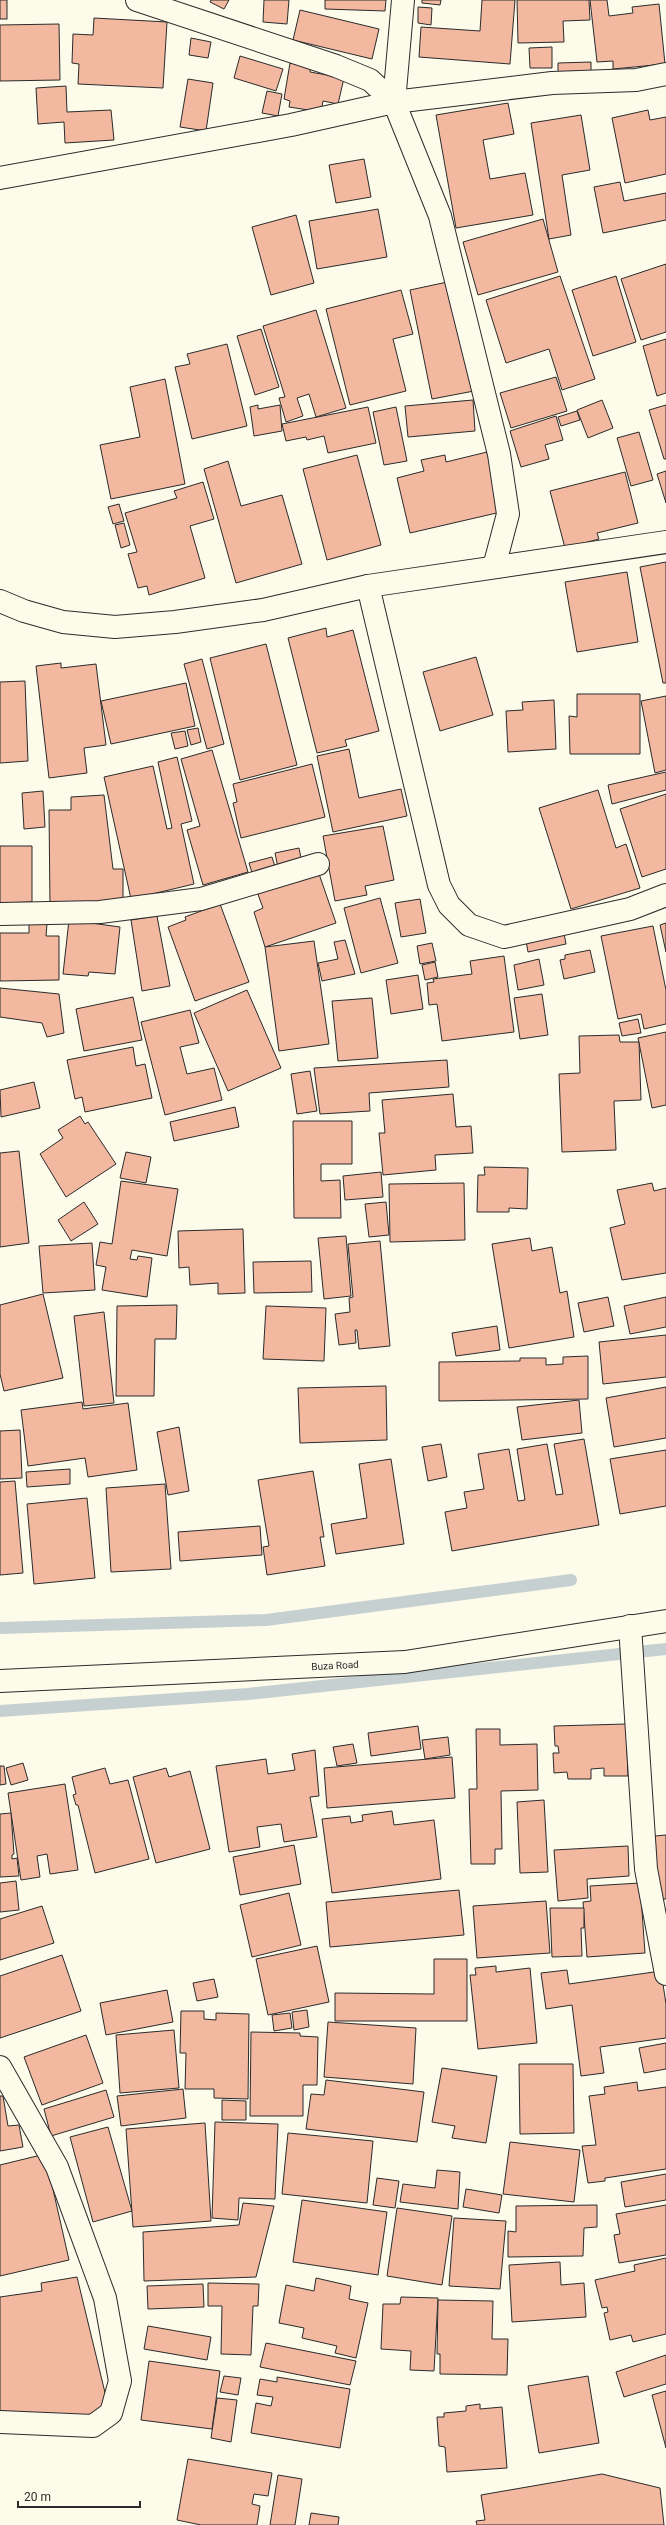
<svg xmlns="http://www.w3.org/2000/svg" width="666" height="2525" viewBox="0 0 666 2525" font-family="Roboto,sans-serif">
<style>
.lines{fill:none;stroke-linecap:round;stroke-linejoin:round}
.stream{stroke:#c7d0d0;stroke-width:12}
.building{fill:#f2b8a0;stroke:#2b2b2b}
.street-casing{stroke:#2b2b2b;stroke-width:24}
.secondary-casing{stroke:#2b2b2b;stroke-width:24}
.street{stroke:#fdfbea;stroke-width:22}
.secondary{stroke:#fdfbea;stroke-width:22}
.labels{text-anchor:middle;stroke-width:3;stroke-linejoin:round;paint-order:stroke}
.street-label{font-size:10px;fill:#2b2b2b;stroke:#fdfbea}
</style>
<rect width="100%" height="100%" fill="#fdfbea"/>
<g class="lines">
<!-- stream -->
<g class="stream">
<path d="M0 1628 266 1620 571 1580"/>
<path d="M0 1711 248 1694 666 1649"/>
</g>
</g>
<!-- building -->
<g class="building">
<rect x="0" y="0" width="7" height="19"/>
<path d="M211 0H229L224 9 210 2Z"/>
<path d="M264 0H289L287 24 263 22Z"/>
<path d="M325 0H386L385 11 325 9Z"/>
<path d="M422 0H441L440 5 422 3Z"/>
<path d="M482 0H515L510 64 419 57 421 27 480 31Z"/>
<path d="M517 0H589L590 20 563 21 564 42 518 43Z"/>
<path d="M590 0H607L609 16 633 13 632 7 659 4 665 64 613 69V61L597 62Z"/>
<path d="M418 7 432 8 431 25 418 23Z"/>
<path d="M300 10 379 29 372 59 293 40Z"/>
<path d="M94 18 167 22 163 88 78 84 79 64 72 63 73 34 93 35Z"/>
<path d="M59 24 60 80 0 81V25Z"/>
<path d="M191 38 211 42 208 58 189 55Z"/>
<path d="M552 47V68H530L529 48Z"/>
<path d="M240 56 283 69 276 91 234 78Z"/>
<path d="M591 62V77H558V63Z"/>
<path d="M290 63 311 67 310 72 344 78 338 104 323 101 321 112 289 107 290 101 284 99Z"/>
<path d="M188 79 213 83 206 131 180 127Z"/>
<path d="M66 86 67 112 111 110 114 140 65 143 64 122 38 124 36 88Z"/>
<path d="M267 91 282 94 278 116 262 113Z"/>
<path d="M508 103 514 134 483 140 490 179 525 173 533 215 456 228 436 115Z"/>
<path d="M648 110 650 120 666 117V174L625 183 612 118Z"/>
<path d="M581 115 590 170 562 175 571 235 549 239 531 123Z"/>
<path d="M364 159 371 197 336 203 329 165Z"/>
<path d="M620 182 624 201 666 193V220L603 233 594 187Z"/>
<path d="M378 209 387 257 317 269 309 221Z"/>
<path d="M296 215 314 283 271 295 252 227Z"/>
<path d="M543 219 558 272 478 295 463 242Z"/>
<path d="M666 264V332L641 340 621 279Z"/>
<path d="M560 276 595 379 562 390 549 349 506 363 486 300Z"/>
<path d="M616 276 636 342 593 356 572 290Z"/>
<path d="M452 281 474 391 432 399 410 290Z"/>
<path d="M401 290 413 334 393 339 406 391 350 405 326 309Z"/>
<path d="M316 310 346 408 316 417 309 394 297 398 303 416 286 422 279 398 285 397 263 326Z"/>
<path d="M261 329 279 387 255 395 237 336Z"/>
<path d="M666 339V393L657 396 643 346Z"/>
<path d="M227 344 247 426 192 439 175 367 190 364 187 354Z"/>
<path d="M556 377 567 411 511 428 500 393Z"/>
<path d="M165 379 185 484 111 499 100 445 140 437 130 387Z"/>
<path d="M473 400 475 431 408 437 405 406Z"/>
<path d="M602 400 613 428 588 438 577 410Z"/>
<path d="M258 405V409L280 405 282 431 254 436 250 407Z"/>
<path d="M666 405V459H664L649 410Z"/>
<path d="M368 407 376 443 328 453 324 436 307 440 306 437 286 441 282 424Z"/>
<path d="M396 407 407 461 384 465 373 412Z"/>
<path d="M577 411 580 420 561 426 558 417Z"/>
<path d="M556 416 563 440 545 445 549 459 521 467 510 431Z"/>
<path d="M639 432 653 480 631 486 617 438Z"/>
<path d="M487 452 501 512 410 533 397 478 424 471 421 460 445 455 446 462Z"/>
<path d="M357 455 381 545 327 560 303 469Z"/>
<path d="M228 461 241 506 282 495 302 564 236 583 204 469Z"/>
<path d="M666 471V503L657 474Z"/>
<path d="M625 472 638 523 597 533 599 539 565 548 550 491Z"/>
<path d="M203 482 214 519 190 526 205 578 149 595 147 586 138 588 128 554 137 552 125 513 177 498 174 491Z"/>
<path d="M119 504 124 521 113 524 108 507Z"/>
<path d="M124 523 130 545 121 548 115 525Z"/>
<path d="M666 562V683H663L640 567Z"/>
<path d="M627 572 638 642 577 652 565 582Z"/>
<path d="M326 628 327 637 353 630 379 731 345 740 347 746 317 753 288 638Z"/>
<path d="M266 644 297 765 240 780 210 658Z"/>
<path d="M476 657 493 715 440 731 423 672Z"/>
<path d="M202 659 224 744 207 749 184 664Z"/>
<path d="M61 663V668L96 664 106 745 84 748 87 773 49 778 36 666Z"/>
<path d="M25 681 28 761 0 763V682Z"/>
<path d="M186 683 195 726 111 744 101 701Z"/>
<path d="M577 694H640V754H570L569 716 577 717Z"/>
<path d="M666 696V770L655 773 641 701Z"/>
<path d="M554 700 556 749 508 752 506 711 523 710 522 702Z"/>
<path d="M198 728 201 742 191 745 187 730Z"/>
<path d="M185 731 188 746 175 749 171 733Z"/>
<path d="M349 749 359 798 401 789 407 816 333 832 317 756Z"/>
<path d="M212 750 248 872 203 885 187 830 200 826 181 759Z"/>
<path d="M177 757 192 821 181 824 194 884 131 899 104 777 153 766 167 829 172 828 158 762Z"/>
<path d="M312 764 325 817 241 838 233 803 237 802 233 784Z"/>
<path d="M666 772V790L612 804 608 785Z"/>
<path d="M598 790 616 848 626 844 640 888 571 909 539 808Z"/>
<path d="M43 791 45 827 24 829 22 793Z"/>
<path d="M666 794V869L642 877 620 809Z"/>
<path d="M104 795 113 869H123V904L50 905 49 810H71V797Z"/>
<path d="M383 826 394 880 365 886 367 895 335 901 323 836Z"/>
<path d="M0 846H32V902L0 903Z"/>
<path d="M299 848 303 868 279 873 275 853Z"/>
<path d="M272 857 278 876 255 882 249 863Z"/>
<path d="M317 868 336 923 265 947 254 912 263 908 256 889Z"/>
<path d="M380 898 398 963 361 973 344 908Z"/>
<path d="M420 899 426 933 401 937 395 903Z"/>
<path d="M220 904 249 982 195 1001 168 927 186 920 185 917Z"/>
<path d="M157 916 170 986 142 991 131 920Z"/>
<path d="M69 920 120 927 115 974 89 972 88 976 63 974Z"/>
<path d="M666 923V952L660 925Z"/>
<path d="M29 924H47L46 936H59V980L0 981V933H29Z"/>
<path d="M653 926 666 990V1024L644 1029 641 1014 618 1019 601 936Z"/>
<path d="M563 928 566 944 528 952 525 935Z"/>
<path d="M345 940 355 974 322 981 318 963 338 959 334 942Z"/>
<path d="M314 941 329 1044 279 1051 265 947Z"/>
<path d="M432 943 436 961 420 964 417 946Z"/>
<path d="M590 950 595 972 564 979 560 960 565 959V955Z"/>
<path d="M504 956 514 1032 442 1041 437 1004 429 1005 427 983 434 982 433 979 472 974 470 961Z"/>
<path d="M539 959 544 985 518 990 514 965Z"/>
<path d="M435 962 438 977 425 980 422 965Z"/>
<path d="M418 975 423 1009 391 1014 386 980Z"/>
<path d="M0 988 59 994 64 1033 47 1037 42 1023 0 1017Z"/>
<path d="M247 990 281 1068 228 1091 194 1013Z"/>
<path d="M542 994 548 1035 520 1039 514 998Z"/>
<path d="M133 997 142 1040 84 1051 76 1009Z"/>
<path d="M372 998 378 1058 338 1061 332 1001Z"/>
<path d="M190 1010 199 1043 180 1047 187 1074 214 1068 222 1100 165 1115 141 1022Z"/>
<path d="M638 1019 641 1033 622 1036 619 1023Z"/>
<path d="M666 1032V1105L652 1108 638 1038Z"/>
<path d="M619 1035 620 1042H639L641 1100 614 1101 616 1150 562 1152 559 1074 580 1073 579 1036Z"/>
<path d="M133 1047 136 1066 145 1064 152 1098 85 1112 82 1097 75 1099 67 1060Z"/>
<path d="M447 1060 449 1087 369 1093 370 1111 320 1114 314 1068Z"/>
<path d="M310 1071 317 1111 297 1114 291 1074Z"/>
<path d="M34 1082 40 1108 1 1117 0 1090Z"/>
<path d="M453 1094 456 1127 471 1126 473 1153 435 1155 436 1170 383 1175 379 1133H385L382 1100Z"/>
<path d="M235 1107 239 1127 174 1141 170 1122Z"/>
<path d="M80 1116 85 1124 88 1122 116 1164 66 1197 40 1154 63 1138 58 1130Z"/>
<path d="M293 1121H352V1164H321V1181L340 1180 341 1218H294Z"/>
<path d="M19 1151 29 1243 0 1247V1153Z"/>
<path d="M126 1152 151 1157 146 1183 120 1178Z"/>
<path d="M484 1167 528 1168 527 1209 509 1208V1212H477L478 1175H485Z"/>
<path d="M381 1172 383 1197 345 1200 343 1176Z"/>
<path d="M121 1181 178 1189 167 1256 132 1250 130 1259 137 1260 138 1256 152 1258 147 1297 102 1290 106 1267 96 1265 100 1242 112 1244Z"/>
<path d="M464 1183 465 1240 390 1242 389 1184Z"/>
<path d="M652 1183 654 1191 666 1188V1273L622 1280 610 1228 625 1224 617 1190Z"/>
<path d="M84 1202 98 1224 71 1241 58 1220Z"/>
<path d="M386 1202 389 1235 369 1237 365 1204Z"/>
<path d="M243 1229 245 1293 218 1294V1283L190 1285 189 1267 179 1268 178 1231Z"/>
<path d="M346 1236 351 1296 324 1299 318 1238Z"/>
<path d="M530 1238 532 1251 552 1247 560 1293 567 1291 574 1337 509 1348 492 1244Z"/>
<path d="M380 1241 390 1346 359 1349 357 1330H355L356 1343 339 1345 335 1314 350 1312 349 1298 353 1297 348 1244Z"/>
<path d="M92 1243 95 1290 43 1293 39 1246Z"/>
<path d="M311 1261 312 1292 254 1293 253 1262Z"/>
<path d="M43 1294 63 1378 4 1391 0 1374V1305Z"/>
<path d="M608 1297 614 1326 584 1332 578 1303Z"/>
<path d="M666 1297V1327L630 1334 624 1306Z"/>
<path d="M177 1305 176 1339H155L154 1396H116L117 1306Z"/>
<path d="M266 1306 326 1308 324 1361 263 1359Z"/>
<path d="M104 1312 114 1403 84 1406 74 1316Z"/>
<path d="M497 1326 500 1350 456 1356 452 1333Z"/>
<path d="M666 1335V1377L603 1384 599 1342Z"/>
<path d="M588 1356V1399L439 1401V1362L520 1361V1358H546V1365L563 1364V1357Z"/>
<path d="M386 1386 387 1440 300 1443 298 1388Z"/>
<path d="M666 1387V1438L614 1447 606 1398Z"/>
<path d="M579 1400 582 1433 522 1440 517 1407Z"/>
<path d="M82 1402 83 1409 128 1403 137 1470 88 1477 85 1458 28 1466 21 1410Z"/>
<path d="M179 1427 189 1491 168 1495 157 1432Z"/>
<path d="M20 1430 22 1478 0 1479V1431Z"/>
<path d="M584 1439 599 1525 452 1551 445 1512 467 1508 464 1492 484 1489 478 1454 509 1449 518 1501 525 1500 517 1449 547 1444 556 1495 563 1494 554 1444Z"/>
<path d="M441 1444 447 1477 428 1481 422 1447Z"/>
<path d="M666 1450V1506L620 1514 610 1459Z"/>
<path d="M391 1459 404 1544 336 1554 331 1524 367 1518 359 1464Z"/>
<path d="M70 1469V1484L27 1487 26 1472Z"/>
<path d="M313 1471 324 1537H320L325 1566 267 1575 263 1547 269 1546 258 1480Z"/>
<path d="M15 1481 23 1573 0 1575V1482Z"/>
<path d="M165 1484 171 1569 111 1572 106 1488Z"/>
<path d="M87 1498 95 1578 34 1584 27 1504Z"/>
<path d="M260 1526 262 1555 180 1561 178 1532Z"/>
<path d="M626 1724 628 1776H604V1768L591 1769V1779H568L567 1772 554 1773 553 1753H559L558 1746H555L554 1726Z"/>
<path d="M418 1726 421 1749 371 1756 368 1733Z"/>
<path d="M476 1729H500V1745L537 1744 538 1790 501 1791 502 1849H495V1864H471L469 1789H477Z"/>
<path d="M448 1737 450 1755 425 1759 422 1740Z"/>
<path d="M353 1744 357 1763 337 1766 333 1747Z"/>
<path d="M315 1750 319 1796 310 1797 317 1837 284 1842 281 1824 257 1827 260 1847 229 1852 216 1766 266 1759 268 1774 295 1770 292 1754Z"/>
<path d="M452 1757 455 1798 327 1808 324 1768Z"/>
<path d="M23 1763 28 1780 11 1785 6 1768Z"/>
<path d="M0 1766H4L6 1784 0 1785Z"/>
<path d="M105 1768 110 1784 128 1780 149 1859 95 1873 78 1805H76L73 1795 76 1794 72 1777Z"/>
<path d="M166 1768 169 1777 190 1771 210 1849 156 1863 133 1777Z"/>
<path d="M65 1784 78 1870 50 1874 47 1854 37 1856 40 1877 21 1880 8 1793Z"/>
<path d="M544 1800 548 1872 520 1873 517 1802Z"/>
<path d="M392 1811 394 1825 434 1820 441 1879 332 1893 322 1819 350 1816 351 1823 363 1821 362 1815Z"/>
<path d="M11 1813 14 1854 12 1855V1859L17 1858 19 1876 0 1877V1814Z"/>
<path d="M666 1835V1899H658L655 1836Z"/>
<path d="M294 1845 301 1884 240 1895 233 1857Z"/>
<path d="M628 1846 629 1876 587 1879 588 1898 558 1901 554 1850Z"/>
<path d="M16 1881 19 1910 0 1912V1883Z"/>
<path d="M640 1883 645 1953 587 1957 583 1902 591 1901 590 1886Z"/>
<path d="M459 1890 464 1935 330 1947 326 1902Z"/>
<path d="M289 1893 301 1945 252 1957 240 1905Z"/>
<path d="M546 1901 550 1953 477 1958 473 1906Z"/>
<path d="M42 1906 54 1943 0 1960V1919Z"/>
<path d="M550 1908H584V1928H581L582 1956 552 1957Z"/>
<path d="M317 1946 329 2002 268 2015 256 1959Z"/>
<path d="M62 1955 81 2011 0 2038V1976Z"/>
<path d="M434 1959H467V2021H335V1993L434 1994Z"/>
<path d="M496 1966V1972L530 1968 537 2043 478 2049 470 1975H476L475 1968Z"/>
<path d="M567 1970 569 1984 661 1971 666 2004V2038L600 2047 604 2073 581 2076 572 2005 546 2009 541 1973Z"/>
<path d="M214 1979 218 1997 197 2001 193 1983Z"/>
<path d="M167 1990 173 2022 106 2035 100 2003Z"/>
<path d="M307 2010 309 2027 294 2030 292 2012Z"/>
<path d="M181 2011H204V2019L216 2020V2013L249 2014 248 2099 214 2098V2089H185L186 2053H180Z"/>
<path d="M290 2013 292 2028 274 2031 272 2015Z"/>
<path d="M328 2022 416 2028 413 2084 324 2077Z"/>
<path d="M174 2030 179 2088 120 2093 116 2035Z"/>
<path d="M251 2032 300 2033V2036L318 2037 317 2085H303V2116H250Z"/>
<path d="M86 2035 103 2083 42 2105 24 2057Z"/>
<path d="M666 2043V2069L644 2073 639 2048Z"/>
<path d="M519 2064H573L574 2133 520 2134Z"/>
<path d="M442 2068 497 2076 486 2143 452 2138 455 2126 432 2122Z"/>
<path d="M326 2080 424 2092 417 2142 306 2129 311 2094 324 2095Z"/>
<path d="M637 2082 638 2091 666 2087V2169L605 2178V2181L588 2183 582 2146 596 2145 589 2096 605 2094 604 2087Z"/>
<path d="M183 2089 186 2118 121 2126 117 2096Z"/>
<path d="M106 2090 114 2117 51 2136 44 2109Z"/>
<path d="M0 2096H3L8 2126 19 2125 23 2147 0 2151Z"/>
<path d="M222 2100 246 2101V2120H222Z"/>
<path d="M215 2122 278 2124 275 2199 239 2198 238 2220 212 2218Z"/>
<path d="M205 2123 211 2221 133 2227 126 2129Z"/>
<path d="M108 2127 132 2211 93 2222 70 2137Z"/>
<path d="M288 2133 373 2141 367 2203 282 2194Z"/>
<path d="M510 2142 580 2150 574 2202 503 2194Z"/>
<path d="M45 2154 69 2260 0 2276V2165Z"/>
<path d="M437 2170 460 2172 458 2209 400 2202 403 2184 435 2188Z"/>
<path d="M666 2174V2200L625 2207 621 2182Z"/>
<path d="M377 2178 399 2181 395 2208 373 2205Z"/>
<path d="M466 2189 502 2195 499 2213 463 2207Z"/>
<path d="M302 2200 387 2212 378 2275 293 2262Z"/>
<path d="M243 2203 274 2206 256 2277 144 2281 143 2232 239 2225Z"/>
<path d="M597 2205V2227L584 2228 583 2256 508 2257V2231L516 2232V2206Z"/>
<path d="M666 2205V2255L619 2263 614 2235 620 2234 616 2214Z"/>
<path d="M397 2208 452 2216 442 2285 387 2276Z"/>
<path d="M454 2218 506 2221 500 2289 449 2286Z"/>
<path d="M666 2258V2334L633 2342 631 2335 610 2340 604 2313 608 2312 607 2307 602 2308 595 2280 635 2271 634 2265Z"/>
<path d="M560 2262 561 2285 584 2283 586 2317 512 2322 509 2265Z"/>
<path d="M77 2277 108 2405 91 2415 0 2413V2297L42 2291 41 2283Z"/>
<path d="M316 2278 351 2286 349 2299 368 2303 356 2358 335 2353 337 2346 302 2338 304 2328 279 2323 286 2285 314 2291Z"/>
<path d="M208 2283 259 2284 258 2306H253L251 2355 221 2354 222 2306H208Z"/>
<path d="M203 2284 204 2307 148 2309 147 2286Z"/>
<path d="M401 2297 438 2298 434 2371 410 2370 411 2351 381 2349 383 2304H400Z"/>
<path d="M438 2300 493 2301 492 2339H508L507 2375 440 2374V2354H437Z"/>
<path d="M148 2326 211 2337 207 2360 144 2349Z"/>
<path d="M266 2343 356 2361 350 2385 260 2367Z"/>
<path d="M666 2355V2384L624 2397 616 2372Z"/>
<path d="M149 2361 220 2371 212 2429 141 2420Z"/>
<path d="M224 2376 241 2378 238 2395 220 2392Z"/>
<path d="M588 2376 599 2443 539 2453 528 2386Z"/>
<path d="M277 2377 350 2389 340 2448 251 2433 256 2403 271 2406 273 2397 257 2395 260 2379 277 2382Z"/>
<path d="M666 2391V2448L652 2395Z"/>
<path d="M217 2398 237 2400 231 2442 211 2438Z"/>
<path d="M480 2404V2409L502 2407 507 2468 447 2472 445 2447 439 2446 437 2417H444V2413L466 2411V2406Z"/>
<path d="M188 2459 272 2473 268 2496 254 2494 252 2504 260 2506 257 2525H201L177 2520Z"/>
<path d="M602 2474 660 2488 664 2525H477L476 2521 485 2520 481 2495Z"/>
<path d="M278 2475 302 2479 295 2525H270Z"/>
<path d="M311 2513 339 2517 338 2525H309Z"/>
</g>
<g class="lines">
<!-- street casing -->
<g class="street-casing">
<g id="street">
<path d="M137 0 336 66 370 80 394 102 440 216 499 454 508 514 494 567"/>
<path d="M394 102 403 0"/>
<path d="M0 178 291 125 394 102 552 83 636 80 666 74"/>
<path d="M368 586 439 885 449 905 469 925 504 937 630 909 666 895"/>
<path d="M0 601 24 611 63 622 115 627 175 622 263 610 368 586 666 542"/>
<path d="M0 914 100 912 201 899 318 864"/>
<path d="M630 1626 646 1869 666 1974"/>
<path d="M0 2067 57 2167 105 2298 120 2381 111 2413 93 2426 0 2422"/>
</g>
</g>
<!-- secondary casing -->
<g class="secondary-casing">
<path id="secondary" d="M0 1681 405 1662 666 1621"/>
</g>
<!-- street -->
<use href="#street" class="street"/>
<!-- secondary -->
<use href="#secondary" class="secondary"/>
</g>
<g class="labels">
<!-- street labels -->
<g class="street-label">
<text transform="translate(335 1665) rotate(-3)" y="4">Buza Road</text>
</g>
</g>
<!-- scale -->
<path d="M18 2501v6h122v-6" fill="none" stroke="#2b2b2b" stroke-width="2"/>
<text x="24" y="2501" font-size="12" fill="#2b2b2b" stroke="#fdfbea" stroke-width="3" paint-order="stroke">20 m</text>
</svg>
